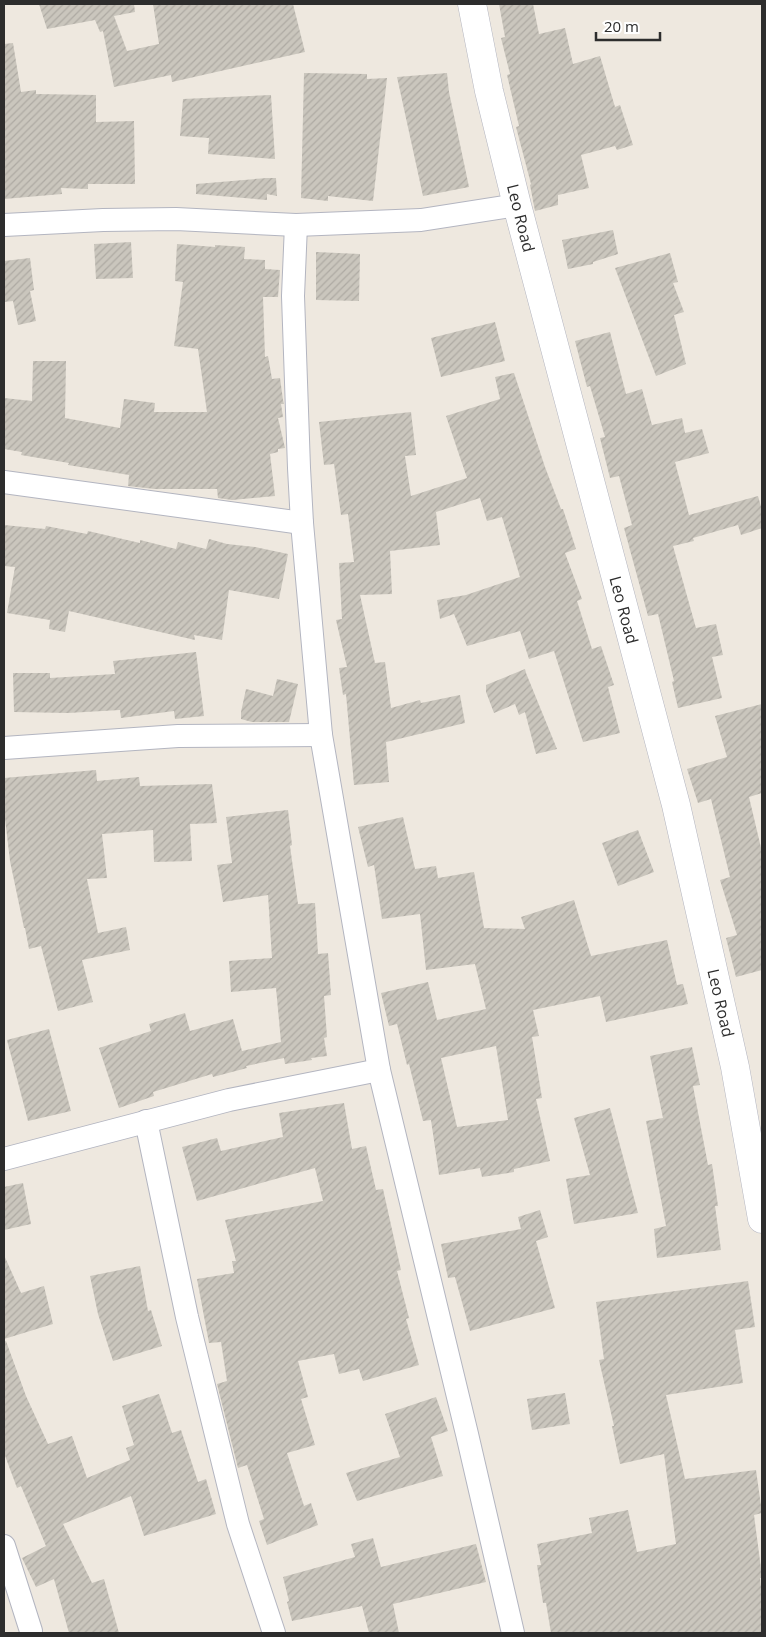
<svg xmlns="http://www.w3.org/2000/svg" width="766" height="1637" viewBox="0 0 766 1637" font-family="'Open Sans',sans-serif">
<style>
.building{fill:url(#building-hatch);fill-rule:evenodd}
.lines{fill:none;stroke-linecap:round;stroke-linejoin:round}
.minor-casing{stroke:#b3b5c0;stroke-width:24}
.tertiary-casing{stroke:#b3b5c0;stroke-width:29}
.minor{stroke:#fff;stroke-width:22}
.tertiary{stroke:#fff;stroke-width:28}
.labels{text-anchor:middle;stroke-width:5;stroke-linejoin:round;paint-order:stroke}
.street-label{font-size:16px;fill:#2d2d2d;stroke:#fff}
</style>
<defs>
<pattern id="building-hatch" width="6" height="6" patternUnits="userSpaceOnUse" patternTransform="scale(1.25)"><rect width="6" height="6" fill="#cac6bd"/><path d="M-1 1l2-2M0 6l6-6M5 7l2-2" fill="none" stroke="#aeaaa3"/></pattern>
</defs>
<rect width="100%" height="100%" fill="#eee8df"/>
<!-- building -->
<g class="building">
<path d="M39 4H134L135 12 114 16 127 51 159 44 153 4H293L305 52 172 82 171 75 114 87 103 31 100 32 95 20 47 29Z"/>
<path d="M499 4H533L539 34 565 28 573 64 600 56 615 107 620 105 633 145 617 150 615 146 581 155 589 188 558 195V205L535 211 530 185 531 184 516 127 519 126 507 75 510 74 501 38 505 37Z"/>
<path d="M13 43 21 92 36 90V94L96 95V122L134 121 135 184H88V189L61 188 62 194 4 199V44Z"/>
<path d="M304 73 367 74V79L387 78 373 201 328 196V201L301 198Z"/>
<path d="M447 73 449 92 469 187 423 196 397 77Z"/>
<path d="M271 95 275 159 208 154 209 138 180 136 183 99Z"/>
<path d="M267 178H276L277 196 267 194V200L196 194V184Z"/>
<path d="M613 230 618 254 593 262V264L568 269 562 240Z"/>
<path d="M131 242 133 278 96 279 94 244Z"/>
<path d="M177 244 215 247V245L245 247 244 259 265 260V269L280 270 278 297H263L265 357 268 356 272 379 280 378 283 400 284 404H281L283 417 278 418 285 448 278 449V452L270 454 275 496 232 500 218 498 217 489H155L128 486 129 475 68 465 69 463 21 455 22 452 4 449V398L32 401 33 361H66L65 418 120 428 124 399 155 403 154 412H207L198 349 174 346 183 282 175 281Z"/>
<path d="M316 252 360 254 359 301 316 300Z"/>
<path d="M670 253 678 282 673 283 684 312 674 315 686 364 656 376 615 268Z"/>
<path d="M30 258 34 290 30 291 36 321 18 325 13 301 4 302V261Z"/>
<path d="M495 322 505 361 441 377 431 338Z"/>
<path d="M610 332 626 394 642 389 652 425 682 418 685 433 702 429 709 453 675 462 689 515 758 496 762 510V528L741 535 738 525 693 538 694 541 673 546 696 628 716 624 723 655 712 657 722 698 678 708 672 682 674 681 658 614 648 616 624 528 632 525 619 476 610 478 600 438 605 437 590 386 587 387 575 341Z"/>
<path d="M514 373 545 467 561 509H563L576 549 565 553 582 599 577 601 592 649 601 646 614 685 608 687 620 733 583 742 554 651 529 659 520 631 467 646 454 614 440 619 437 600 466 595 520 577 502 517 487 521 480 498 436 512 440 545 390 551 392 594 360 595 375 663 385 662 391 708 420 700 421 703 460 695 465 723 386 742 389 782 354 785 346 694 343 695 339 668 347 667 336 620 342 619 339 563 354 562 348 514 341 515 334 464 324 465 319 422 411 412 416 455 405 456 411 496 467 478 446 416 500 399 495 377Z"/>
<path d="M4 525 45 529 46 526 87 534 88 531 140 543V540L176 549 178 542 206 549 209 539 227 544 255 547 288 554 279 599 229 590 222 640 194 635 195 640 69 611 65 632 49 629 50 620 7 613 15 567 4 566Z"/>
<path d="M196 652 204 716 175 719 174 711 121 718 120 710 68 713 14 712 13 673H50V678L115 674 113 661Z"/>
<path d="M525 669 526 673 557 749 536 754 525 712 519 715 515 704 494 713 486 692V685Z"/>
<path d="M277 679 298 684 289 722H252L241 719V712L246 689 273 696Z"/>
<path d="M762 704V793L749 797 762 852V970L736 977 726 938 737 935 720 880 730 877 711 799 698 803 687 769 727 757 715 716Z"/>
<path d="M96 770 97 781 139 777 140 786 212 784 217 823 190 824 192 861 154 862 153 830 102 834 107 878 87 879 98 933 126 927 130 950 82 960 93 1002 58 1011 41 946 29 949 25 928H24L10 861 4 810V778Z"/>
<path d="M288 810 292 845 290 846 298 904 315 903 318 954 328 953 331 995 324 996 327 1037 324 1038 327 1056 311 1058 312 1060 285 1064 284 1058 246 1066 247 1068 213 1077 212 1074 153 1092 154 1096 119 1108 99 1048 151 1031 149 1024 185 1013 190 1031 233 1019 242 1051 281 1042 276 988 231 992 229 961 272 958 268 895 223 902 217 865 232 863 226 817Z"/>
<path d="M403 817 415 869 436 866 438 878 474 872 484 928 525 929 521 917 574 900 591 956 667 940 677 985 683 984 688 1004 606 1022 600 996 533 1010 539 1036 532 1037 542 1098 536 1099 550 1161 514 1169V1172L482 1177 480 1168 439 1175 431 1120 423 1121 409 1064 407 1065 397 1024 389 1026 381 993 428 982 437 1020 486 1009 475 964 426 970 420 914 382 919 374 865 368 867 358 827ZM496 1046 508 1120 457 1127 441 1058Z"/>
<path d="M638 830 654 872 618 886 602 843Z"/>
<path d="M49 1029 71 1111 28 1121 7 1040Z"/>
<path d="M692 1047 700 1085 693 1086 708 1165 712 1164 718 1206H715L721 1250 657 1258 654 1229 666 1226 646 1121 663 1118 650 1056Z"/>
<path d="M344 1103 352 1149 366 1146 376 1190 383 1189 401 1270 397 1271 409 1318 406 1319 419 1365 363 1381 359 1369 339 1374 334 1354 298 1361 308 1397 301 1399 315 1445 287 1453 304 1506 311 1503 318 1525 267 1545 259 1521 264 1519 247 1465 238 1468 217 1384 227 1381 221 1342 209 1343 197 1279 234 1273 232 1261H236L225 1220 323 1201 315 1168 197 1201 182 1147 217 1138 221 1151 283 1137 279 1113Z"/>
<path d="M610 1108 638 1213 574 1224 566 1179 590 1175 574 1118Z"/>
<path d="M23 1183 31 1224 4 1230V1187Z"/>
<path d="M540 1210 548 1237 536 1241 555 1308 470 1331 455 1277 448 1278 441 1244 521 1229 518 1217Z"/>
<path d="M4 1255 21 1293 44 1286 53 1324 4 1339Z"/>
<path d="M140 1266 148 1311 151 1310 162 1346 113 1361 98 1314 90 1276Z"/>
<path d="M748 1281 755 1327 735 1330 743 1383 666 1395 685 1479 756 1470 762 1513 754 1515 762 1576V1578H760L762 1596V1633H551L546 1603H543L537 1565H541L537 1544 592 1533 589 1518 628 1510 637 1552 676 1544 664 1454 620 1464 612 1426H614L599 1360 604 1359 596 1302Z"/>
<path d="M6 1341 26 1396 48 1444 72 1436 87 1478 130 1460 126 1448 134 1445 122 1406 159 1394 172 1433 181 1430 198 1482 206 1479 216 1514 144 1536 131 1496 63 1524 92 1583 104 1579 119 1633H69L54 1579 36 1587 22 1558 46 1546 21 1486 17 1488 4 1453V1342Z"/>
<path d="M565 1393 570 1424 532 1430 527 1399Z"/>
<path d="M436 1397 448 1431 431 1437 443 1476 357 1501 346 1473 400 1457 385 1414Z"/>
<path d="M373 1538 381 1567 476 1544 486 1582 393 1604 399 1633H369L362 1606 292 1621 287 1602 289 1601 283 1577 355 1557 351 1544Z"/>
</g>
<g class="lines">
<!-- minor casing -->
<g class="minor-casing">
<g id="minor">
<path d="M4 225 103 220 176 219 296 225 421 220 517 205"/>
<path d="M296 225 293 296 299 468 302 523 321 735 379 1070 467 1434 513 1633"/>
<path d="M4 482 302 523"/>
<path d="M4 748 178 736 321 735"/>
<path d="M146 1121 187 1317 238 1524 274 1633"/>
<path d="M4 1159 229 1100 379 1070"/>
<path d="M4 1546 31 1631"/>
</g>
</g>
<!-- tertiary casing -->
<g class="tertiary-casing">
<path id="tertiary" d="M472 4 489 91 517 205 676 805 735 1067 762 1219"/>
</g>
<!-- minor -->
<use href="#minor" class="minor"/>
<!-- tertiary -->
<use href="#tertiary" class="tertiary"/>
</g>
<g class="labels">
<!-- street labels -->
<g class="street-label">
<text transform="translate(521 218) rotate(76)" y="6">Leo Road</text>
<text transform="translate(624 610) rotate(75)" y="6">Leo Road</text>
<text transform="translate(721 1003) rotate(77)" y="6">Leo Road</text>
</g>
</g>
<!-- border -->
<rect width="766" height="1637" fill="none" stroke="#2d2d2d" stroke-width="10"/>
<!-- scale -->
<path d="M596 32v8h64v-8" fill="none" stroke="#2d2d2d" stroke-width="2.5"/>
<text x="604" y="32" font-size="15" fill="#2d2d2d" stroke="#ffffff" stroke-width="4" paint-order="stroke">20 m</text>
</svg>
